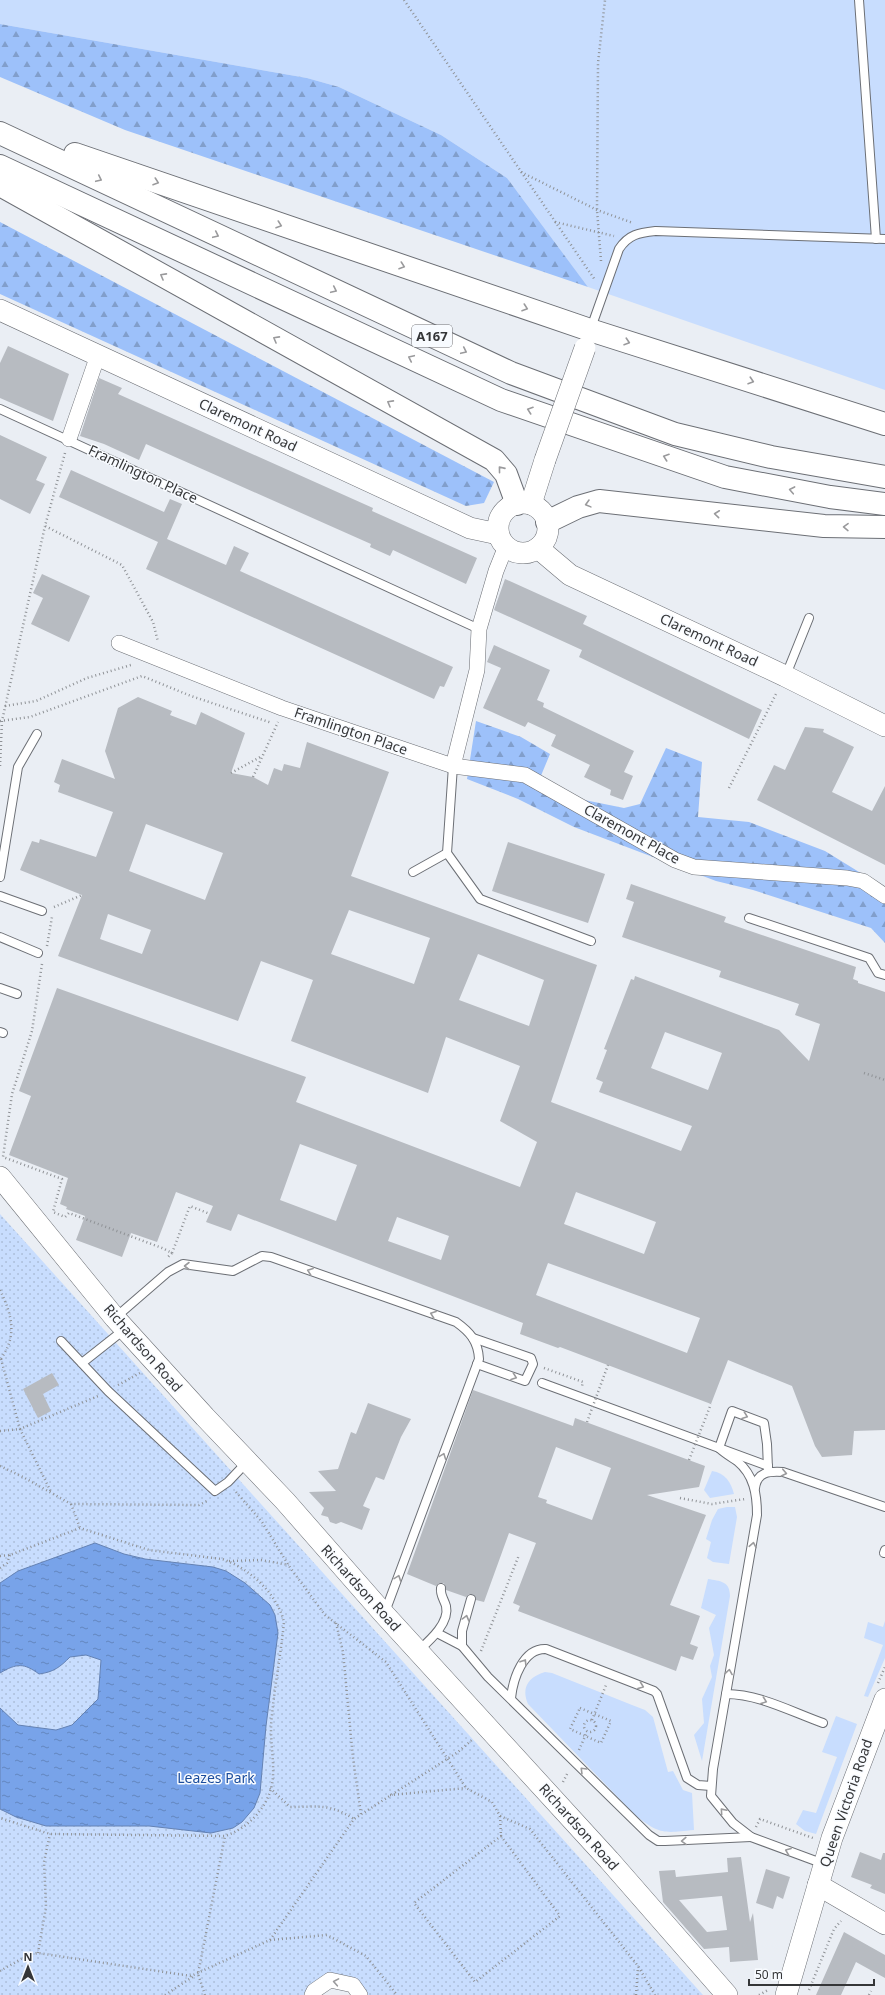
<svg xmlns="http://www.w3.org/2000/svg" width="885" height="1995" viewBox="0 0 885 1995" font-family="'Noto Sans',sans-serif">
<style>
.green{fill:#c8ddfe}
.forest{fill:url(#forest-firs)}
.park{fill:url(#park-dots)}
.water{fill:url(#water-ripples);stroke:#6482b4}
.building{fill:#b7bbc1;fill-rule:evenodd}
.lines{fill:none;stroke-linecap:round;stroke-linejoin:round}
.lane-casing{stroke:#6c6f75;stroke-width:10}
.street-casing{stroke:#6c6f75;stroke-width:16}
.secondary-casing{stroke:#6c6f75;stroke-width:22}
.highway-casing{stroke:#6c6f75;stroke-width:24}
.path{stroke:#8f9296;stroke-width:2.5;stroke-dasharray:1 3;stroke-linecap:butt}
.lane{stroke:#fff;stroke-width:8}
.street{stroke:#fff;stroke-width:15}
.secondary{stroke:#fff;stroke-width:21}
.highway{stroke:#fff;stroke-width:22}
.secondary-bridge-casing{stroke:#6c6f75;stroke-width:22;stroke-linecap:butt}
.path-bridge{stroke:#8f9296;stroke-width:2.5;stroke-dasharray:1 3;stroke-linecap:butt}
.secondary-bridge{stroke:#fff;stroke-width:21}
.oneway{stroke:#9a9a9c}
.labels{text-anchor:middle;stroke-width:3;stroke-linejoin:round;paint-order:stroke}
.shield{fill:#f8fbff;stroke:#707174;stroke-width:1}
.shield-label{font-size:13px;font-weight:bold;fill:#353638}
.street-label{font-size:14px;fill:#353638;stroke:#f8fbff}
.park-label{font-size:14px;fill:#1a4c9d;stroke:#f8fbff}
</style>
<defs>
<pattern id="forest-firs" width="22" height="20" patternUnits="userSpaceOnUse"><rect width="22" height="20" fill="#9dc1fa"/><path d="M5 1l3.5 6h-7zM16 11l3.5 6h-7z" fill="#819ecb"/></pattern>
<pattern id="park-dots" width="8" height="8" patternUnits="userSpaceOnUse"><rect width="8" height="8" fill="#c8ddfe"/><path d="M2 2h.1M6 6h.1" fill="none" stroke="#acbeda" stroke-width="1.8" stroke-linecap="round"/></pattern>
<pattern id="water-ripples" width="26" height="14" patternUnits="userSpaceOnUse"><rect width="26" height="14" fill="#78a3e9"/><path d="M2 4q2-2 4 0t4 0M15 11q2-2 4 0t4 0" fill="none" stroke="#6386be"/></pattern>
</defs>
<rect width="100%" height="100%" fill="#eaeef4"/>
<!-- green -->
<g class="green">
<path d="M0 0H885V390L588 287 507 178 441 135 339 87 307 78 0 24Z"/>
<path d="M712 1471C725 1473 731 1482 734 1494L710 1498 704 1490Z"/>
<path d="M727 1507H735L737 1517 729 1564 713 1562 707 1558 711 1542 706 1539 712 1520 718 1509Z"/>
<path d="M708 1579C720 1581 730 1581 730 1596L702 1761 694 1735 704 1723 702 1699 712 1677 710 1666 714 1655 709 1628 716 1615 701 1608Z"/>
<path d="M885 1621V1658L868 1697 864 1696 883 1645 864 1638 868 1622 883 1627Z"/>
<path d="M545 1672 552 1673 632 1705 645 1710 653 1717 668 1772 673 1771 683 1790 692 1793 694 1830C664 1833 660 1835 635 1815L528 1704C521 1688 528 1677 545 1672Z"/>
<path d="M836 1716 857 1724 816 1834 805 1831 796 1824 803 1810 816 1813 837 1757 822 1752Z"/>
</g>
<!-- forest -->
<g class="forest">
<path d="M0 24 307 78 339 87 441 135 507 178 588 287 125 130 0 77Z"/>
<path d="M0 222 494 482 484 503 466 506 0 294Z"/>
<path d="M476 721 521 737 550 754 535 790 624 808 640 804 666 748 702 762 698 817 749 822 825 851 885 888V943L871 928 753 890 716 881 574 827 518 799 467 779Z"/>
</g>
<!-- park -->
<path class="park" d="M0 1214 703 1995H360L345 1976 309 1995H0Z"/>
<!-- water -->
<path class="water" d="M95 1543 124 1554 145 1559 213 1567 226 1571 245 1583 270 1605 275 1615 278 1633 266 1726 260 1793 254 1808 242 1822 233 1828 211 1833 149 1826H46L16 1817 0 1809V1708L18 1725 56 1730 72 1725 98 1699 101 1660 86 1655 70 1657C60 1667 54 1672 39 1674 24 1663 17 1663 0 1673V1583L18 1571Z"/>
<!-- building -->
<g class="building">
<path d="M8 346 69 374 53 421 0 398V363Z"/>
<path d="M99 378 122 388 118 394 373 508 372 511 477 558 466 584 393 550 390 556 370 547 371 544 146 444 139 460 104 444 80 436Z"/>
<path d="M0 435 47 457 36 480 45 484 30 514 0 499Z"/>
<path d="M71 470 164 512 170 499 182 504 167 539 226 565 234 546 249 553 240 571 453 667 444 687 440 686 434 699 146 569 158 542 59 497Z"/>
<path d="M42 574 90 596 69 642 31 624 43 598 33 593Z"/>
<path d="M505 579 587 616 583 624 762 710 749 739 579 657 582 650 494 610Z"/>
<path d="M494 645 550 670 537 700 544 703 543 707 634 751 624 772 633 776 623 800 610 795 611 790 584 777 590 765 551 746 556 735 528 722 525 727 483 708 501 668 487 662Z"/>
<path d="M138 697 172 711 170 715 196 725 201 712 245 733 231 773 253 777 268 785 274 768 282 771 284 764 300 768 307 742 389 772 351 876 597 965 551 1102 681 1151 692 1126 599 1092 603 1082 596 1079 607 1050 604 1049 631 979 634 980 635 976 779 1030 809 1061 820 1024 795 1015 799 1004 719 977 721 971 622 937 634 902 626 899 631 884 726 917 724 922 856 967 853 979 858 981V983L885 992V1430L854 1431 852 1455 822 1457 815 1446 792 1386 728 1360 711 1404 560 1347 558 1348 520 1334 523 1323 238 1214 231 1231 206 1222 213 1206 176 1192 157 1242 131 1233 122 1257 76 1240 85 1216 66 1209 67 1207 60 1204 68 1178 9 1155 31 1096 19 1091 57 988 306 1077 296 1102 520 1187 537 1142 500 1121 520 1066 446 1037 428 1093 291 1041 313 980 261 961 238 1021 58 956 82 895 20 870 32 841 39 843 40 839 96 857 113 812 58 792 60 785 54 782 62 759 115 779 105 751 118 708ZM146 824 223 853 205 900 129 871ZM349 910 430 938 414 984 331 954ZM108 914 151 930 142 954 100 939ZM478 954 544 980 529 1026 459 1000ZM665 1032 722 1053 708 1090 651 1068ZM300 1144 357 1165 336 1221 280 1200ZM576 1192 656 1222 644 1254 564 1224ZM397 1217 449 1236 441 1260 388 1241ZM548 1263 700 1318 687 1353 536 1295Z"/>
<path d="M805 727 824 729 823 732 854 747 832 792 872 811 885 786V865L757 800 774 765 785 770Z"/>
<path d="M508 842 605 874 588 923 492 891Z"/>
<path d="M52 1373 59 1385 43 1394 51 1411 38 1418 23 1389Z"/>
<path d="M473 1390 573 1426 575 1418 705 1466 699 1487 647 1495 706 1515 670 1605 700 1616 690 1644 698 1647 693 1660 681 1656 676 1671 518 1611 520 1606 513 1603 536 1543 509 1533 484 1602 476 1600 473 1594H469L466 1597 446 1590 444 1583H439L436 1586 407 1574ZM556 1447 611 1468 592 1520 546 1503 547 1500 538 1497Z"/>
<path d="M368 1403 411 1419 401 1437 384 1480 376 1477 363 1506 370 1509 362 1530 341 1522 336 1524 330 1522 328 1517 321 1515 324 1508 309 1492 336 1491 318 1471 338 1469 351 1432 356 1434Z"/>
<path d="M860 1852 881 1860 883 1853H885V1894L870 1888 872 1885 851 1877Z"/>
<path d="M741 1857 750 1922 753 1913 758 1960 730 1962 729 1947 704 1949 663 1902 659 1871 675 1870 676 1877 728 1872 727 1858ZM722 1896 727 1930 707 1932 679 1900Z"/>
<path d="M766 1869 790 1877 783 1899 777 1896 773 1909 756 1903Z"/>
<path d="M844 1932 885 1955V1978L856 1962 841 1995H816Z"/>
</g>
<g class="lines">
<!-- lane casing -->
<g class="lane-casing">
<g id="lane">
<path d="M859 0 876 239"/>
<path d="M591 328 619 249C629 234 639 233 656 231L885 239"/>
<path d="M0 409 479 629"/>
<path d="M786 675 809 618"/>
<path d="M453 766 447 853 480 899 591 941"/>
<path d="M413 872 447 853"/>
<path d="M0 877 18 767 37 734"/>
<path d="M0 896 42 911"/>
<path d="M749 918 869 958 878 973 885 975"/>
<path d="M0 937 38 953"/>
<path d="M0 988 17 994"/>
<path d="M0 1032 3 1033"/>
<path d="M116 1317 168 1272 183 1264 233 1271 262 1256 271 1257 456 1322C470 1332 478 1341 479 1359L385 1612"/>
<path d="M473 1338 531 1358 533 1364 525 1381 477 1364"/>
<path d="M61 1341 108 1391 215 1491 228 1482 247 1462"/>
<path d="M82 1363 125 1329"/>
<path d="M542 1383 768 1466"/>
<path d="M719 1448C724 1453 731 1457 737 1461 754 1475 757 1494 757 1515L713 1769 711 1796 733 1823 751 1837 824 1864"/>
<path d="M719 1448 732 1411 764 1423 767 1444 768 1469"/>
<path d="M755 1488C757 1472 769 1471 783 1472L885 1507"/>
<path d="M884 1553 885 1550"/>
<path d="M471 1599 462 1631V1646L488 1677 649 1835 658 1841H665L751 1837"/>
<path d="M437 1633 462 1646"/>
<path d="M418 1651C429 1641 450 1623 446 1606 444 1599 440 1595 441 1588"/>
<path d="M726 1694C759 1694 792 1712 823 1723"/>
<path d="M511 1698C513 1679 523 1648 546 1649L654 1691 657 1694 687 1778 698 1785 711 1786"/>
</g>
</g>
<!-- street casing -->
<g class="street-casing">
<g id="street">
<path d="M69 439 98 355"/>
<path d="M119 643 282 708 453 766 525 775 675 860 694 867 847 878 863 881 885 896"/>
<path d="M453 766 477 670 479 629 496 571 506 546"/>
<path d="M312 1995 314 1991 330 1980 353 1985 360 1995"/>
</g>
</g>
<!-- secondary casing -->
<g class="secondary-casing">
<g id="secondary">
<path d="M0 310 470 528 498 534"/>
<circle cx="523" cy="528" r="25"/>
<path d="M531 504 545 460"/>
<path d="M538 548 570 575 785 676 885 726"/>
<path d="M0 1177 115 1318 205 1417 285 1501 384 1614 609 1860 727 1995"/>
<path d="M818 1885 885 1924"/>
<path d="M786 1995 832 1838 885 1699"/>
</g>
</g>
<!-- highway casing -->
<g class="highway-casing">
<g id="highway">
<path d="M0 133 511 373 675 434 771 457 885 477"/>
<path d="M75 154 590 330 885 424"/>
<path d="M0 166 501 400 725 477 830 497 885 504"/>
<path d="M0 185 494 460 506 474 517 504"/>
<path d="M547 522 578 507 599 501 824 526 885 527"/>
</g>
</g>
<!-- path -->
<g class="path">
<path d="M404 0 595 280"/>
<path d="M521 172 597 210 633 223"/>
<path d="M555 222 614 236"/>
<path d="M601 261 597 210 598 63 605 0"/>
<path d="M65 453 45 526 122 565 153 622 158 642"/>
<path d="M5 706 36 701 87 678 131 665"/>
<path d="M0 721 30 717 142 676 191 696 272 723"/>
<path d="M0 766 2 721 45 526"/>
<path d="M231 773 262 756"/>
<path d="M253 777 278 722"/>
<path d="M729 788 777 692"/>
<path d="M54 907 82 895"/>
<path d="M47 946 52 917"/>
<path d="M42 964 32 1031 12 1094 3 1157 62 1179 53 1212 65 1217 69 1213 162 1248 172 1253 168 1257"/>
<path d="M864 1073 885 1080"/>
<path d="M172 1253 190 1206 210 1214"/>
<path d="M0 1290C12 1315 18 1336 0 1360"/>
<path d="M1 1359 20 1429 98 1396"/>
<path d="M544 1368 583 1382 582 1386"/>
<path d="M118 1385 140 1373"/>
<path d="M0 1431 20 1429 51 1492"/>
<path d="M0 1466 23 1477 71 1504 199 1505 207 1501"/>
<path d="M236 1492 262 1522 289 1566 325 1615 386 1662 466 1788 492 1802 500 1816 501 1836"/>
<path d="M680 1498 712 1504 745 1499"/>
<path d="M71 1504 80 1528"/>
<path d="M0 1556 10 1555 80 1528 149 1550 222 1559C249 1568 277 1593 284 1622 281 1653 275 1684 272 1715 269 1736 274 1755 273 1776 272 1803 250 1828 225 1836L50 1834 0 1818"/>
<path d="M229 1561 261 1560 289 1565"/>
<path d="M0 1568 7 1563 10 1555"/>
<path d="M336 1623 343 1652 353 1758 361 1814"/>
<path d="M481 1651 519 1555"/>
<path d="M878 1683 885 1667"/>
<path d="M580 1708 611 1721 601 1743 570 1729Z"/>
<circle cx="590" cy="1726" r="6"/>
<path d="M592 1720 606 1685"/>
<path d="M579 1750 587 1732"/>
<path d="M563 1782 568 1772"/>
<path d="M270 1788 290 1807C318 1807 329 1803 354 1819"/>
<path d="M390 1795 466 1788"/>
<path d="M500 1816 530 1829 638 1966 655 1995"/>
<path d="M756 1827 760 1819 813 1838"/>
<path d="M501 1836 560 1916 475 1982 414 1903Z"/>
<path d="M270 1940 327 1935 366 1956 397 1995"/>
<path d="M38 1953 46 1907 44 1862 50 1834"/>
<path d="M0 1971 28 1955 38 1953 191 1976 270 1940 354 1819 458 1752 473 1739"/>
<path d="M809 1990 834 1929 841 1921"/>
<path d="M165 1995 194 1976"/>
<path d="M205 1995 198 1974 225 1836"/>
<path d="M636 1995 638 1967"/>
<path d="M759 1995 768 1990"/>
<path d="M869 1995 871 1991"/>
</g>
<!-- lane -->
<use href="#lane" class="lane"/>
<!-- street -->
<use href="#street" class="street"/>
<!-- secondary -->
<use href="#secondary" class="secondary"/>
<!-- highway -->
<use href="#highway" class="highway"/>
<!-- secondary-bridge casing -->
<g class="secondary-bridge-casing">
<path id="secondary-bridge" d="M545 460 585 348"/>
</g>
<!-- path-bridge -->
<g class="path-bridge">
<path d="M587 1422 608 1365"/>
<path d="M689 1460 711 1404"/>
</g>
<!-- secondary-bridge -->
<use href="#secondary-bridge" class="secondary-bridge"/>
</g>
<!-- one-way arrows -->
<defs><path id="oneway-chevron" d="M-2-3.5L2.5 0L-2 3.5" fill="none" stroke-width="1.6" stroke-linecap="round" stroke-linejoin="round"/></defs>
<g class="oneway">
<use href="#oneway-chevron" transform="translate(99 179) rotate(25)"/>
<use href="#oneway-chevron" transform="translate(156 182) rotate(19)"/>
<use href="#oneway-chevron" transform="translate(279 225) rotate(19)"/>
<use href="#oneway-chevron" transform="translate(216 235) rotate(25)"/>
<use href="#oneway-chevron" transform="translate(402 266) rotate(19)"/>
<use href="#oneway-chevron" transform="translate(163 276) rotate(-151)"/>
<use href="#oneway-chevron" transform="translate(334 290) rotate(25)"/>
<use href="#oneway-chevron" transform="translate(525 308) rotate(19)"/>
<use href="#oneway-chevron" transform="translate(276 339) rotate(-151)"/>
<use href="#oneway-chevron" transform="translate(627 342) rotate(18)"/>
<use href="#oneway-chevron" transform="translate(464 351) rotate(25)"/>
<use href="#oneway-chevron" transform="translate(411 358) rotate(-155)"/>
<use href="#oneway-chevron" transform="translate(751 381) rotate(18)"/>
<use href="#oneway-chevron" transform="translate(390 403) rotate(-151)"/>
<use href="#oneway-chevron" transform="translate(530 410) rotate(-161)"/>
<use href="#oneway-chevron" transform="translate(666 457) rotate(-161)"/>
<use href="#oneway-chevron" transform="translate(501 469) rotate(-129)"/>
<use href="#oneway-chevron" transform="translate(792 490) rotate(-169)"/>
<use href="#oneway-chevron" transform="translate(588 504) rotate(165)"/>
<use href="#oneway-chevron" transform="translate(717 514) rotate(-174)"/>
<use href="#oneway-chevron" transform="translate(846 527) rotate(-179)"/>
<use href="#oneway-chevron" transform="translate(187 1266) rotate(180)"/>
<use href="#oneway-chevron" transform="translate(310 1271) rotate(-160)"/>
<use href="#oneway-chevron" transform="translate(433 1314) rotate(-160)"/>
<use href="#oneway-chevron" transform="translate(514 1377) rotate(20)"/>
<use href="#oneway-chevron" transform="translate(745 1416) rotate(20)"/>
<use href="#oneway-chevron" transform="translate(443 1456) rotate(-69)"/>
<use href="#oneway-chevron" transform="translate(784 1473) rotate(12)"/>
<use href="#oneway-chevron" transform="translate(753 1545) rotate(-79)"/>
<use href="#oneway-chevron" transform="translate(398 1578) rotate(-70)"/>
<use href="#oneway-chevron" transform="translate(466 1618) rotate(-75)"/>
<use href="#oneway-chevron" transform="translate(524 1662) rotate(-58)"/>
<use href="#oneway-chevron" transform="translate(729 1672) rotate(-81)"/>
<use href="#oneway-chevron" transform="translate(641 1686) rotate(21)"/>
<use href="#oneway-chevron" transform="translate(764 1701) rotate(20)"/>
<use href="#oneway-chevron" transform="translate(583 1770) rotate(-135)"/>
<use href="#oneway-chevron" transform="translate(723 1811) rotate(-131)"/>
<use href="#oneway-chevron" transform="translate(684 1841) rotate(178)"/>
<use href="#oneway-chevron" transform="translate(788 1851) rotate(-159)"/>
<use href="#oneway-chevron" transform="translate(336 1982) rotate(-170)"/>
</g>
<g class="labels">
<!-- shield labels -->
<rect class="shield" x="412" y="325" width="40" height="22" rx="3"/>
<g class="shield-label">
<text x="432" y="341">A167</text>
</g>
<!-- street labels -->
<g class="street-label">
<text transform="translate(248 425) rotate(25)" y="5">Claremont Road</text>
<text transform="translate(143 474) rotate(25)" y="5">Framlington Place</text>
<text transform="translate(709 640) rotate(25)" y="5">Claremont Road</text>
<text transform="translate(351 731) rotate(19)" y="5">Framlington Place</text>
<text transform="translate(632 834) rotate(29)" y="5">Claremont Place</text>
<text transform="translate(143 1348) rotate(49)" y="5">Richardson Road</text>
<text transform="translate(361 1588) rotate(48)" y="5">Richardson Road</text>
<text transform="translate(846 1803) rotate(-71)" y="5">Queen Victoria Road</text>
<text transform="translate(579 1827) rotate(48)" y="5">Richardson Road</text>
</g>
<!-- park labels -->
<g class="park-label">
<text x="216" y="1783">Leazes Park</text>
</g>
</g>
<!-- north arrow -->
<g transform="translate(28 1967)" stroke="#f8fbff" stroke-width="3" paint-order="stroke">
<path d="M0-3L7 15L0 10L-7 15Z" fill="#353638"/>
<text y="-6" font-size="11" font-weight="bold" text-anchor="middle" fill="#353638">N</text>
</g>
<!-- scale -->
<path d="M749 1979v6h125v-6" fill="none" stroke="#353638" stroke-width="2"/>
<text x="755" y="1979" font-size="12" fill="#353638" stroke="#f8fbff" stroke-width="3" paint-order="stroke">50 m</text>
</svg>
